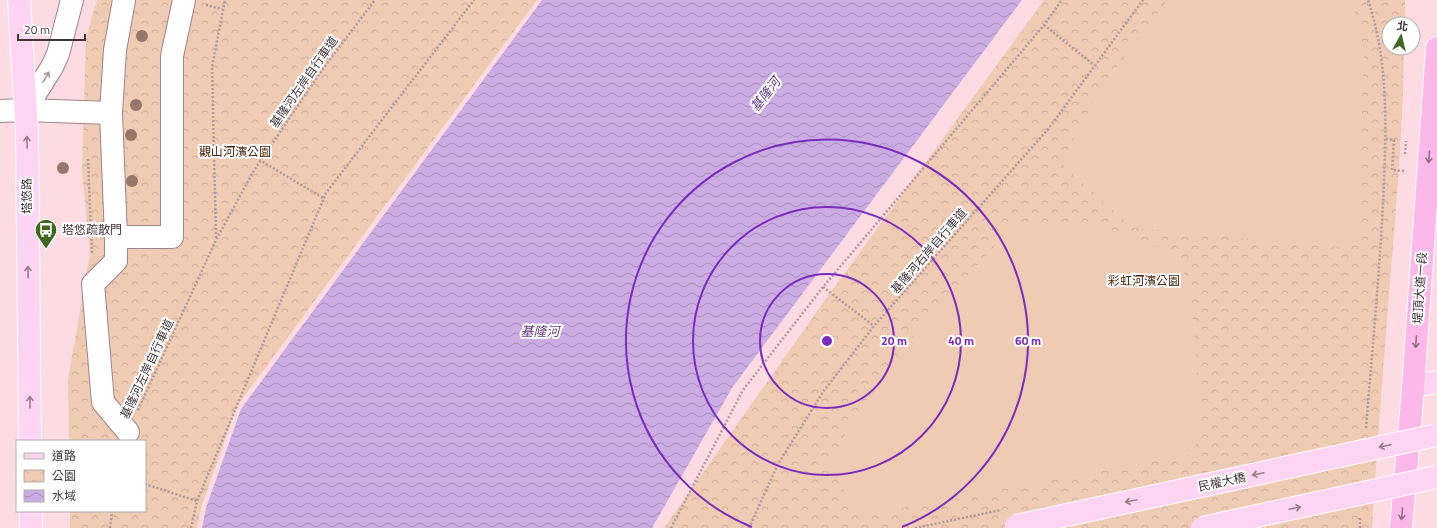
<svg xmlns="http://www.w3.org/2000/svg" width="1437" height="528" viewBox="0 0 1437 528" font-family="'Titillium Web','Noto Sans TC',sans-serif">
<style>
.park{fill:url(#park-crowns)}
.pitch{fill:#f0cbb3}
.water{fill:url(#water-waves)}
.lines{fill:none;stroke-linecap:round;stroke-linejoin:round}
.minor-casing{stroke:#a1838a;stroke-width:24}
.major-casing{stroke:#fff;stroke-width:24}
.highway-casing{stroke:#fff;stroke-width:24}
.path{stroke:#b2999e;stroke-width:2.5;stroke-dasharray:2 2;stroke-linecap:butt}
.minor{stroke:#fff;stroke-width:22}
.major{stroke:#fdd4f2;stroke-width:22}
.highway{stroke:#fcb8e9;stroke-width:22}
.major-bridge-casing{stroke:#fff;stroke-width:24;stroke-linecap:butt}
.path-bridge{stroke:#b2999e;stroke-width:2.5;stroke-dasharray:2 2;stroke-linecap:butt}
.major-bridge{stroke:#fdd4f2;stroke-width:22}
.tree{fill:#98766a}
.oneway{stroke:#a09a9b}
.oneway2{stroke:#967c8b}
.oneway3{stroke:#956f87}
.ring{fill:none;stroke:#7b2cbf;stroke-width:2}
.labels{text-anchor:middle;stroke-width:4;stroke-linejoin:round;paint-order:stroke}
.street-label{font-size:12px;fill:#413437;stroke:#fff}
.park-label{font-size:12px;fill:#472307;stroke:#fff}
.poi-label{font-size:12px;fill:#413437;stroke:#fff;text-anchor:start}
.water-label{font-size:13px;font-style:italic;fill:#663e80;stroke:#fff}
.centre{fill:#7b2cbf;stroke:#fff;stroke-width:2}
.ring-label{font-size:12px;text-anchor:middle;font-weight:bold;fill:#7b2cbf;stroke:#fff;stroke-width:4;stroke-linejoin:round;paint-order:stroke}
</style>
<defs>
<pattern id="park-crowns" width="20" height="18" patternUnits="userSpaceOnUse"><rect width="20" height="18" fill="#f0cbb3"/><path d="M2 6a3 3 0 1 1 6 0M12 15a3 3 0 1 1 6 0" fill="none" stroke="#cfaf9b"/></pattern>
<pattern id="water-waves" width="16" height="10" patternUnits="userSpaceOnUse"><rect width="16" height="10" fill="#ccade3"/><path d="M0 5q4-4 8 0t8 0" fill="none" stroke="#a78eb9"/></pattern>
</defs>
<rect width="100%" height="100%" fill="#fcdbe2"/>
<!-- park -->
<g class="park">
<path d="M97 0H537L237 406 202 505 197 528H70V511H145V441H69L68 380 90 253 82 172 86 38Z"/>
<path d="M1044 0H1405V24H1389V48H1404C1403 130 1396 211 1389 293 1383 371 1377 449 1372 528H664L820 307Z"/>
</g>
<!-- pitch -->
<g class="pitch">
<path d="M1168 0H1351L1364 48 1358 233 1340 247 1133 228 1062 164 1097 94 1144 30Z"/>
<path d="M1016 222 1091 224 1128 235 1170 252 1190 282 1202 435 1189 455 858 516 831 464 851 423 911 339Z"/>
</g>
<!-- water -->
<path class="water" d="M542 0H1022L732 388 652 528H202L206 508 241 409Z"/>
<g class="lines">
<!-- minor casing -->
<g class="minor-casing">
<g id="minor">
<path d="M124 0 115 50 111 113 116 237H172V56L184 0"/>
<path d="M25 110 52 67 58 54 72 0"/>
<path d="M0 111 25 110 111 113"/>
<path d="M116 237V261L93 284 103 402 128 432"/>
</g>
</g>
<!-- major casing -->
<g class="major-casing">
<g id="major">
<path d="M19 0 27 133 30 441"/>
<path d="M1413 386 1437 382"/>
<path d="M31 511V528"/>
</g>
</g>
<!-- highway casing -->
<g class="highway-casing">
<path id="highway" d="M1401 528 1412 401 1437 48"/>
</g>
<!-- path -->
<g class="path">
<path d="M206 5 222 9"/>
<path d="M1044 25 1094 65"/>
<path d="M1386 139 1394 140 1392 170 1404 171V169"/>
<path d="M214 152 243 150 323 198"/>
<path d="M1405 154 1406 141"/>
<path d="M88 159 92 254"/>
<path d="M216 238 212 67 225 0"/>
<path d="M823 287 874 326"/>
<path d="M138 410 216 240 253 172 322 70 375 0"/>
<path d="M1366 428C1372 353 1379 279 1383 204 1386 136 1390 66 1368 0"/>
<path d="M145 484 197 501"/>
<path d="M110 528 112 511"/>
<path d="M191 528 197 501 326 193 474 0"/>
<path d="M671 528 743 390 823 287 1044 25 1062 0"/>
<path d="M749 528 778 464 823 392 874 326 1049 128 1143 0"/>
<path d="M1360 528V517"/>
</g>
<!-- minor -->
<use href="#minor" class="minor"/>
<!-- major -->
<use href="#major" class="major"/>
<!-- highway -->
<use href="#highway" class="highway"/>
<!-- major-bridge casing -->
<g class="major-bridge-casing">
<g id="major-bridge">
<path d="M1016 526 1437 435"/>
<path d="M1202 528 1437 477"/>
</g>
</g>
<!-- path-bridge -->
<path class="path-bridge" d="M915 528 1001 510"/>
<!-- major-bridge -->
<use href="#major-bridge" class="major-bridge"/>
</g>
<!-- trees -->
<g class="tree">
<circle cx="142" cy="36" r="6"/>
<circle cx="136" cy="105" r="6"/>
<circle cx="131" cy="135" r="6"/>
<circle cx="63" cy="168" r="6"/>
<circle cx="132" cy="181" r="6"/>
</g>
<!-- one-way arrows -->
<defs><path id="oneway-shaft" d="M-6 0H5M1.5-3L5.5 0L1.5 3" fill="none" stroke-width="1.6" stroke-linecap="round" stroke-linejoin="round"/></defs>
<use class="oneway" href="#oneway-shaft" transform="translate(46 77) rotate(-59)"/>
<g class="oneway2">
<use href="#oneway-shaft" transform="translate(27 142) rotate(-91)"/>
<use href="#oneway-shaft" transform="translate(28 272) rotate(-91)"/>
<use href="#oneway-shaft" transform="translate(30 402) rotate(-91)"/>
<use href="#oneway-shaft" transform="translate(1385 446) rotate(168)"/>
<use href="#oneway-shaft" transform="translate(1258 474) rotate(168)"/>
<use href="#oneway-shaft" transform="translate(1131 501) rotate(168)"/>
<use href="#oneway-shaft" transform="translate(1295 508) rotate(-12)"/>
</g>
<g class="oneway3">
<use href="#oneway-shaft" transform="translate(1429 157) rotate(94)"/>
<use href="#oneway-shaft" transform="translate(1416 342) rotate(94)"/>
<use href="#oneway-shaft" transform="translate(1402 514) rotate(95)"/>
</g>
<!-- distance rings -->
<g class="ring">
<circle cx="827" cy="341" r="67"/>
<circle cx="827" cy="341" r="134"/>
<path d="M752 527A201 201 0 1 1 902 527"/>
</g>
<!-- icons -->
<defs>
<g id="bus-pin" transform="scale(1.15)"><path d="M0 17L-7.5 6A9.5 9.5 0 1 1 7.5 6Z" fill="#416620" stroke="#fff"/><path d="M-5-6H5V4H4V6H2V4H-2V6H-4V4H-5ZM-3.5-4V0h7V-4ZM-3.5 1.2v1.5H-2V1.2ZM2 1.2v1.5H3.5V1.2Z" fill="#fff"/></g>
</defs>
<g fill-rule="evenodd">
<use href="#bus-pin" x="46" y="230"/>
</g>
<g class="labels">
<!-- street labels -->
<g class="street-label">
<text transform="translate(304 82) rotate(-55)" y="4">基隆河左岸自行車道</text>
<text transform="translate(27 196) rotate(-91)" y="4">塔悠路</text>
<text transform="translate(929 251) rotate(-49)" y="4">基隆河右岸自行車道</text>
<text transform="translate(1420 288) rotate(-86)" y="4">堤頂大道一段</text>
<text transform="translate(147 369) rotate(-65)" y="4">基隆河左岸自行車道</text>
<text transform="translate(1222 482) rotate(-12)" y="4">民權大橋</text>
</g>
<!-- park labels -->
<g class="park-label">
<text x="235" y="156">觀山河濱公園</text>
<text x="1144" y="285">彩虹河濱公園</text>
</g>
<!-- poi labels -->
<g class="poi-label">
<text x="62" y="234">塔悠疏散門</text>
</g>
<!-- water labels -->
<g class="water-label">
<text transform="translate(765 94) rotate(-52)" y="5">基隆河</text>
<text x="540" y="336">基隆河</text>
</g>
</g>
<circle cx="827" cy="341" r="6" class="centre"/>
<g class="ring-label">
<text x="894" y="345">20 m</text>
<text x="961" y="345">40 m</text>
<text x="1028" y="345">60 m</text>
</g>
<!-- legend -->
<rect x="16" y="440" width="130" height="72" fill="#ffffff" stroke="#b3aeaf"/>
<rect x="24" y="453" width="20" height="6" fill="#fdd4f2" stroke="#b3aeaf"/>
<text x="52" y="460" font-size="12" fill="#413437">道路</text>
<rect x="24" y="470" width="20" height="12" fill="url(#park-crowns)" stroke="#b3aeaf"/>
<text x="52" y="480" font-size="12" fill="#413437">公園</text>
<rect x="24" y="490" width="20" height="12" fill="url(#water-waves)" stroke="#b3aeaf"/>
<text x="52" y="500" font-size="12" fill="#413437">水域</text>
<!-- north arrow -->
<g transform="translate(1401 36) rotate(8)"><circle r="19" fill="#ffffff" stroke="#b3aeaf"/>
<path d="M0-3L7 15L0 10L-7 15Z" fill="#416620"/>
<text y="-6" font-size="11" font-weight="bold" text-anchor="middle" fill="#413437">北</text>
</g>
<!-- scale -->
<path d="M18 34v6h67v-6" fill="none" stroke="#413437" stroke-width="2"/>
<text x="24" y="34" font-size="12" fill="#413437" stroke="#ffffff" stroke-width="3" paint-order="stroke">20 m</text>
</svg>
